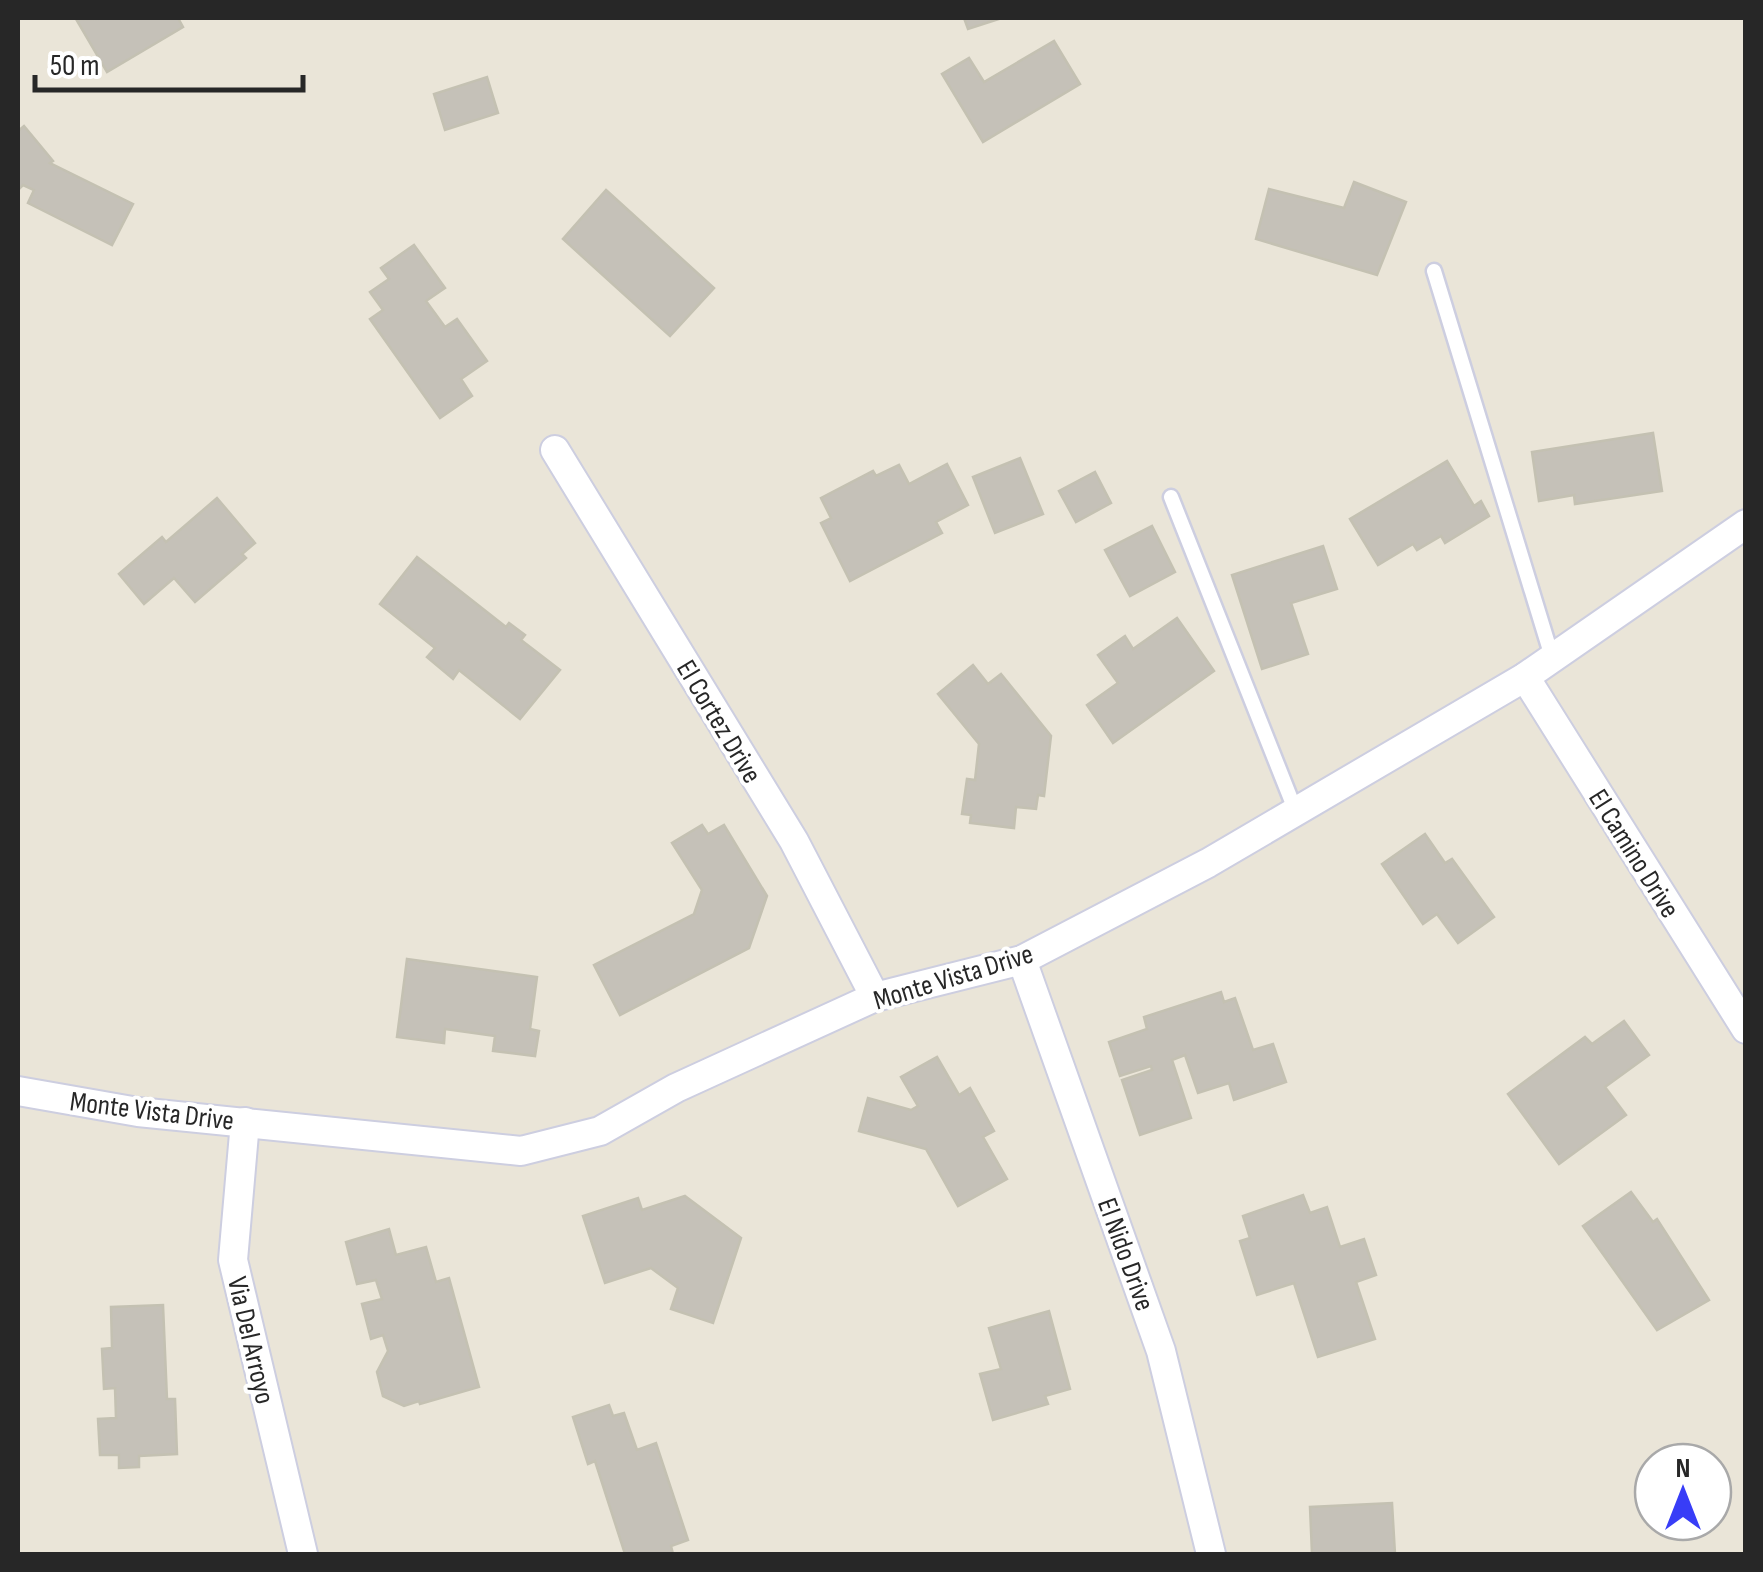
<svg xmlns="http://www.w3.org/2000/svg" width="1763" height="1572" viewBox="0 0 1763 1572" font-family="'Sofia Sans Condensed',sans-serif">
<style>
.building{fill:#c5c1b8;stroke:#c4c1b2;stroke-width:2.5}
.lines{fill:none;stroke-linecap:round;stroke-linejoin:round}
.lane-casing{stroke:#cdcee0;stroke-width:19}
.street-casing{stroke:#cdcee0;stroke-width:32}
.lane{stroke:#fff;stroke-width:14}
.street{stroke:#fff;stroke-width:28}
.labels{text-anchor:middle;stroke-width:8;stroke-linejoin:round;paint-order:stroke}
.street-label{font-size:28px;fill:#272727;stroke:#fff}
</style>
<rect width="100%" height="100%" fill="#eae5d8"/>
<!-- building -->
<g class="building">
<path d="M178 18 183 27 107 72 76 19Z"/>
<path d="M964 18H998L999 19 968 29Z"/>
<path d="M1054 41 1080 84 983 142 942 74 969 58 984 82Z"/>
<path d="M487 77 498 113 445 130 434 94Z"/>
<path d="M24 126 53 161 50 163 133 204 112 245 28 203 34 190 23 185 18 190V131Z"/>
<path d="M1354 182 1406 202 1377 275 1256 239 1269 189 1344 208Z"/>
<path d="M606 190 714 288 670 336 563 239Z"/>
<path d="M414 245 445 288 426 301 445 327 457 319 487 361 461 379 472 396 440 418 370 319 383 310 370 292 389 279 381 268Z"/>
<path d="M1653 433 1662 491 1575 504 1574 495 1539 501 1532 452Z"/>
<path d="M1020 458 1043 514 995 533 973 477Z"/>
<path d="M1447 461 1474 506 1481 501 1489 516 1445 543 1441 536 1417 550 1413 544 1378 565 1350 519Z"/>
<path d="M947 464 968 505 936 522 942 533 850 581 821 523 831 518 821 498 873 471 876 476 899 465 909 484Z"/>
<path d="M1095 472 1111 503 1076 522 1059 491Z"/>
<path d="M217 498 255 543 242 554 246 558 195 602 174 578 144 604 119 574 162 537 166 542Z"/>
<path d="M1152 526 1175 572 1130 596 1105 550Z"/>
<path d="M1323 546 1337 589 1291 603 1308 654 1262 669 1232 575Z"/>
<path d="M417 557 506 627 509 623 525 635 521 640 560 670 520 719 459 670 453 679 427 657 435 648 380 604Z"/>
<path d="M1177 618 1214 671 1113 743 1087 705 1118 683 1098 655 1125 636 1133 649Z"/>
<path d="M973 665 988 684 1001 674 1051 736 1044 796 1038 795 1036 809 1016 807 1014 828 970 823 971 815 962 814 967 779 975 780 979 744 938 694Z"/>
<path d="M702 825 708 834 724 825 767 896 749 948 620 1015 594 965 694 914 702 890 672 843Z"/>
<path d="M1425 834 1445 863 1452 859 1494 917 1458 943 1437 914 1423 924 1382 864Z"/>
<path d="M407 959 537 977 530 1029 539 1031 535 1056 493 1051 495 1036 445 1029 444 1043 397 1037Z"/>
<path d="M1221 992 1224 1002 1235 998 1253 1050 1273 1044 1286 1082 1234 1100 1229 1083 1198 1093 1185 1055 1172 1060 1191 1118 1140 1135 1122 1080 1152 1070 1151 1066 1120 1076 1109 1042 1147 1029 1144 1017Z"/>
<path d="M1624 1021 1649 1055 1605 1087 1626 1115 1559 1164 1508 1094 1585 1037 1592 1044Z"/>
<path d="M937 1057 959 1095 970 1088 994 1131 983 1137 1007 1179 958 1206 926 1149 859 1131 868 1098 911 1110 918 1106 901 1077Z"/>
<path d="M1631 1192 1653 1222 1657 1219 1709 1300 1657 1330 1583 1226Z"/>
<path d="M1303 1195 1310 1213 1327 1207 1340 1247 1364 1239 1376 1275 1356 1282 1375 1339 1318 1357 1294 1283 1257 1295 1240 1241 1250 1238 1243 1216Z"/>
<path d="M685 1196 741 1238 713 1323 671 1309 678 1288 651 1268 605 1283 583 1216 638 1198 642 1210Z"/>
<path d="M389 1229 396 1255 426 1247 436 1282 449 1278 479 1387 420 1404 419 1401 404 1406 383 1396 377 1372 388 1351 383 1335 371 1339 362 1304 382 1299 376 1280 357 1284 346 1242Z"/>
<path d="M163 1305 167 1399H175L177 1454 139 1456V1467L119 1468V1455H100L98 1419 116 1418 115 1388 104 1389 102 1349 112 1348 111 1307Z"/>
<path d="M1049 1311 1070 1389 1045 1396 1048 1404 993 1420 980 1374 1001 1369 989 1328Z"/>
<path d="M609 1405 613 1416 624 1413 637 1450 656 1443 688 1540 671 1546 673 1554H625L595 1461 588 1464 573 1417Z"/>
<path d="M1392 1503 1395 1554H1312L1310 1507Z"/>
</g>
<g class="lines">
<!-- lane casing -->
<g class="lane-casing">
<g id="lane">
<path d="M1434 271 1552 657"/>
<path d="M1171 497 1296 812"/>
</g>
</g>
<!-- street casing -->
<g class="street-casing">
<g id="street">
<path d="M555 450 794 841 875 997"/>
<path d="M1525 677 1746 1029"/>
<path d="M1022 960 1161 1351 1211 1554"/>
<path d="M18 1091 138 1112 521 1151 600 1131 676 1088 875 997 1022 960 1208 863 1525 677 1746 524"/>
<path d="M245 1122 233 1260 303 1554"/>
</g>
</g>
<!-- lane -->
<use href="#lane" class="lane"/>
<!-- street -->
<use href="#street" class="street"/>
</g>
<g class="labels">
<!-- street labels -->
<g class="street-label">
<text transform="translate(720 721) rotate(59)" y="10">El Cortez Drive</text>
<text transform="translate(1635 853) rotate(58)" y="10">El Camino Drive</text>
<text transform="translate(953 976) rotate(-17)" y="10">Monte Vista Drive</text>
<text transform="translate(152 1110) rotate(7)" y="10">Monte Vista Drive</text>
<text transform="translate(1127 1254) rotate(70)" y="10">El Nido Drive</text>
<text transform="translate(252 1340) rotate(77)" y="10">Via Del Arroyo</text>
</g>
</g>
<!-- border -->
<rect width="1763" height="1572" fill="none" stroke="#272727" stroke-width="40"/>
<!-- north arrow -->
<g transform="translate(1683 1492)"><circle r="48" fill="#ffffff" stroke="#a9a9a9" stroke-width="2.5"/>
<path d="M0-8L18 38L0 25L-18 38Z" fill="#383df7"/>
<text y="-15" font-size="28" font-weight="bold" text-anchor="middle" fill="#272727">N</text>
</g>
<!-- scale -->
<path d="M35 75v15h268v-15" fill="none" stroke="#272727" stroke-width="5"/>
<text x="50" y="75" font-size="30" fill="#272727" stroke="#ffffff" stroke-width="8" paint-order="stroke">50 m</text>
</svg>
